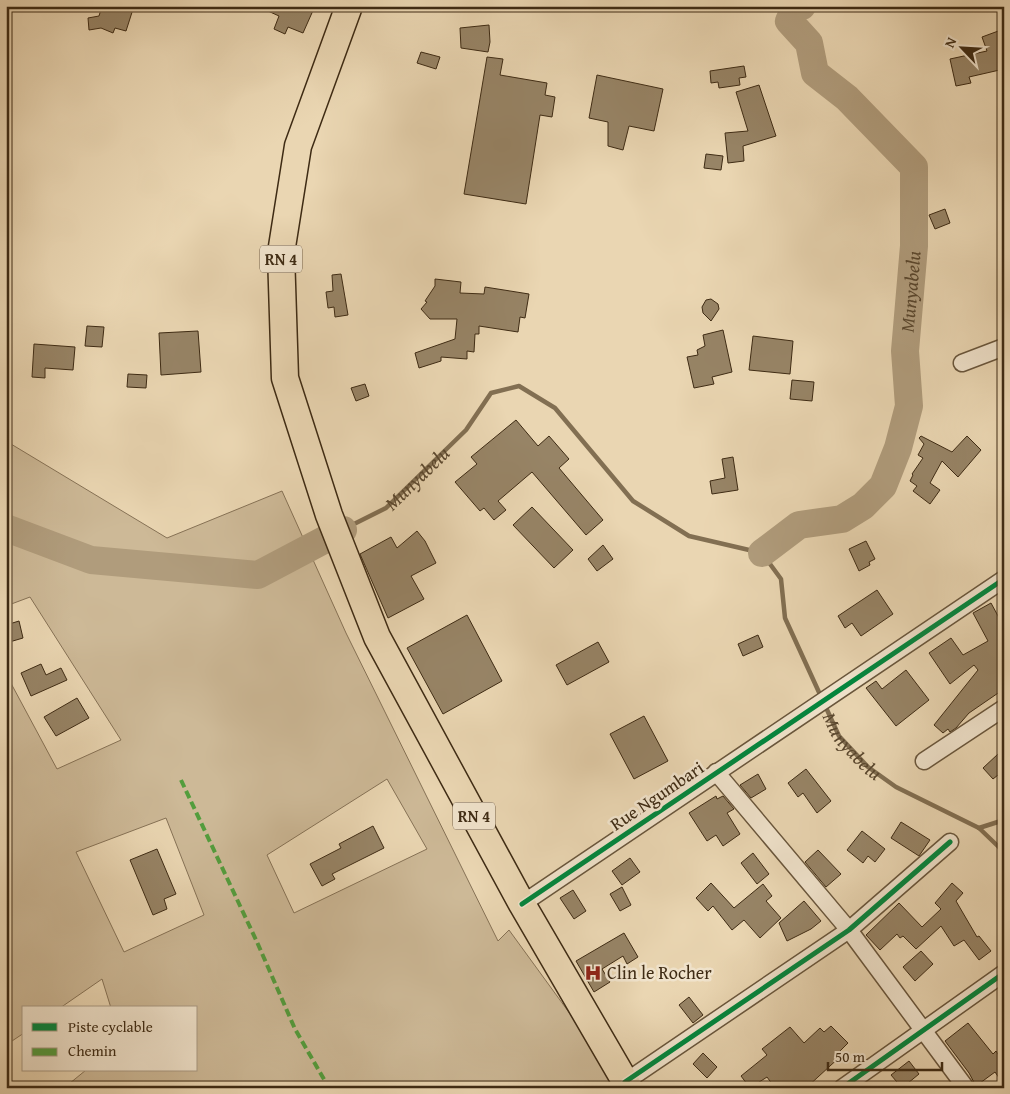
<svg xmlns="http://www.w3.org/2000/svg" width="1010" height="1094" viewBox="0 0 1010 1094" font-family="'Gentium Book Plus',serif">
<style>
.green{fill:#cdb997;stroke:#867256;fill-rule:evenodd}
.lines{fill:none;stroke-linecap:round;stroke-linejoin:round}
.stream{stroke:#826f52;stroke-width:4.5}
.river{stroke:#b09c7c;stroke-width:28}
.building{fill:#978466;stroke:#3e2b14}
.minor-casing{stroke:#69563c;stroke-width:19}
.trunk-casing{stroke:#3e2b14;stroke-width:29}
.minor{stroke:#f1e4cd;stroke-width:16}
.trunk{stroke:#ead6b2;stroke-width:26}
.quiet{stroke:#539d3d;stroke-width:4;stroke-dasharray:8 4;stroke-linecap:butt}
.cycleway-casing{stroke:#f1e4cd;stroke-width:8}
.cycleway{stroke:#00873e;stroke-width:5}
.labels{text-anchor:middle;stroke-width:5;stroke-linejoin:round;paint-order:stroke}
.shield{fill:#f1e4cd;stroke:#74624c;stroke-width:1}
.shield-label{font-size:16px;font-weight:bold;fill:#3e2b14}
.street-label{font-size:18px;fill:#3e2b14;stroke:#f1e4cd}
.poi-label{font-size:18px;fill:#3e2b14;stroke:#f1e4cd;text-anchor:start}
.water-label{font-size:19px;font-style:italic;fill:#5a472e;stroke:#f1e4cd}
</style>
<rect width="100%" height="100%" fill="#ead6b2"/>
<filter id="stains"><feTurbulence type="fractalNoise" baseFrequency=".004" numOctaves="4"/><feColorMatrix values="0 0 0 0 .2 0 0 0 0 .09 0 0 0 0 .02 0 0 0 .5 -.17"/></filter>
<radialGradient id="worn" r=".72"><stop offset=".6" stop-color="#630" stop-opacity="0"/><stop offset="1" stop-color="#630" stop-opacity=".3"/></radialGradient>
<!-- green -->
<path class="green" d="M6 441 167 538 282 491 346 633 498 941 509 930 624 1088H64L86 1070H196V1008H111L102 979 60 1008H24V1033L6 1045V674L57 769 121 740 30 597 6 606ZM387 779 427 849 294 913 267 855ZM166 818 204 915 124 952 76 852Z"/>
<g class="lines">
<!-- stream -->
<g class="stream">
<path id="s1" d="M344 529 386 508 466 430 491 393 519 386 555 408 633 501 689 536 762 553 781 579 785 618 839 736 868 767 896 787 979 828 1004 852"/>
<path d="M979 828 1004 820"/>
</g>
<!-- river -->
<g class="river">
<path d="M6 528 91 560 258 575 343 530"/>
<path id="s2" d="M762 553 799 525 842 519 863 506 883 486 898 448 909 406 905 351 914 246V167L847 98 815 73 809 43 789 21 795 8 802 6"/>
</g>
</g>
<!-- building -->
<g class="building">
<path d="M102 6H134L126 31 115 28 113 33 101 28 89 30 88 18 99 16Z"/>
<path d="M257 6H315L303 33 288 27 285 34 274 29 279 16Z"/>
<path d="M489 25 490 42 488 52 461 48 460 28Z"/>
<path d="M1001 30 1004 43 1000 44 1004 57V69L969 77 971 83 956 86 950 59 987 51 982 37Z"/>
<path d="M421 52 440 57 436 69 417 63Z"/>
<path d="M487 57 503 59 500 75 547 83 545 95 555 97 552 117 540 115 526 204 464 194Z"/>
<path d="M744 66 746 77 739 78 740 85 719 88 718 82 711 83 710 71Z"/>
<path d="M597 75 663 89 654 131 629 126 623 150 608 146V122L589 118Z"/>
<path d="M759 85 776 136 743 146 744 161 728 163 725 133 748 131 736 92Z"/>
<path d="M706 154 723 156 721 170 704 168Z"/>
<path d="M945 209 950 223 935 229 929 215Z"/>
<path d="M341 274 348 315 335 317 334 307 328 308 326 292 333 291 332 275Z"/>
<path d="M435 279 461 282 460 293 484 294 485 287 529 294 525 318 520 317 518 332 479 326V334H475L474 352 467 351V359L441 357V361L419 368 415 353 455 339 457 319H430L421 309 427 302 425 301 435 286Z"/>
<path d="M711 299 718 304 719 309 711 321 703 313 702 307 706 300Z"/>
<path d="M87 326 104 327 102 347 85 346Z"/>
<path d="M723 330 732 372 712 377 714 384 694 388 687 357 698 355 697 350 705 346 703 335Z"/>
<path d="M198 331 201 372 161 375 159 333Z"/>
<path d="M753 336 793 341 790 374 749 370Z"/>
<path d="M34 344 75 347 73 370 45 368V378L32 377Z"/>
<path d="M128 374 147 375 146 388 127 387Z"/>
<path d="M792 380 814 382 812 401 790 399Z"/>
<path d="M365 384 369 396 356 401 351 388Z"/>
<path d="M516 420 538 446 549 436 569 459 559 468 603 520 586 535 532 472 498 501 506 510 494 520 484 508 480 511 455 482 477 464 471 457Z"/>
<path d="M921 436 952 452 967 436 981 450 958 477 942 461 930 483 940 490 930 504 913 491 917 486 910 481 913 475 912 474 923 458 918 455 924 444 919 438Z"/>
<path d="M733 457 738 490 712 494 710 481 725 478 722 459Z"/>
<path d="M532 507 573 550 554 568 513 525Z"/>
<path d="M417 531 425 541 436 563 411 576 424 599 388 618 360 554 391 537 397 548Z"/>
<path d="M866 541 875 559 869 562 870 565 859 571 849 549Z"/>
<path d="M603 545 613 559 597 571 588 559Z"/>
<path d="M877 590 893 614 861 636 852 623 845 628 838 616Z"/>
<path d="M991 603 1004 627V689L969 713 956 728 950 732 948 729 943 733 934 725 978 670 974 665 950 684 929 653 951 638 963 655 988 641 973 613Z"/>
<path d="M467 615 502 681 443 714 407 648Z"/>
<path d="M19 621 23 638 6 643V625Z"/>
<path d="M758 635 763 647 743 656 738 644Z"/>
<path d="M598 642 609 662 567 685 556 665Z"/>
<path d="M41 664 46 675 61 668 67 680 31 696 21 673Z"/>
<path d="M906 670 929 700 896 726 866 688 876 681 882 689Z"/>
<path d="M77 698 89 718 56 736 44 717Z"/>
<path d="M644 716 668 761 634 779 610 734Z"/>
<path d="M998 754 1004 761V781L998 775 993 779 983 768Z"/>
<path d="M806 769 831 801 817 813 803 793 798 797 788 783Z"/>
<path d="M758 774 766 789 751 798 740 785Z"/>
<path d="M716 796 717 799 723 796 734 809 727 813 740 834 723 846 716 835 707 841 689 813Z"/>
<path d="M901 822 930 840 919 856 891 838Z"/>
<path d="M373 826 384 848 332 874 335 879 322 886 310 864 341 848 339 844Z"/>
<path d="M862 831 885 849 875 862 868 856 863 863 847 850Z"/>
<path d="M157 849 176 894 164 899 167 909 153 915 130 860Z"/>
<path d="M818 850 841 874 826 887 805 862Z"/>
<path d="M753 853 769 874 757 884 741 863Z"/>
<path d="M630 858 640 872 622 885 612 871Z"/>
<path d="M711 883 734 908 763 884 772 896 766 901 781 918 760 938 744 920 732 930 713 906 708 911 696 898Z"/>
<path d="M952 883 963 893 956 901 977 937 979 936 991 951 979 960 964 940 954 946 941 926 916 949 903 936 900 938 897 934 880 950 866 935 899 903 922 927 941 909 935 903Z"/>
<path d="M622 887 631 905 620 911 610 894Z"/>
<path d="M573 890 586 911 574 919 560 898Z"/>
<path d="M804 901 821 921 811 929 787 941 779 923Z"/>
<path d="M624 933 638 957 627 964 623 956 602 969 610 982 594 992 576 961Z"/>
<path d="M921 951 933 964 915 981 903 967Z"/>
<path d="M689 997 703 1015 693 1023 679 1005Z"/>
<path d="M968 1023 993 1054 996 1051 1004 1063V1085L995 1072 976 1086 969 1073 945 1041Z"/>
<path d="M831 1026 848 1043 839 1052 842 1055 806 1088H775L767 1077 750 1088 741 1076 767 1055 762 1049 790 1027 804 1043 820 1028 824 1032Z"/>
<path d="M703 1053 717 1067 707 1078 693 1064Z"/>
<path d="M909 1061 919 1074 902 1088 891 1075Z"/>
</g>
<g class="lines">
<!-- minor casing -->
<g class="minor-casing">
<g id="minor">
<path d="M962 363 1004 347"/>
<path d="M924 761 1004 708"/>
<path d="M716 772 849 930 966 1088"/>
<path d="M522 904 1004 579"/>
<path d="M625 1082 849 930 950 842"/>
<path d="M842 1088 1004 973"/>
</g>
</g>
<!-- trunk casing -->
<g class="trunk-casing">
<path id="trunk" d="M349 6 298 146 281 253 285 378 329 515 377 637 522 904 629 1088"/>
</g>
<!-- minor -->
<use href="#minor" class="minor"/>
<!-- trunk -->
<use href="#trunk" class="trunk"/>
<!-- quiet -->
<path class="quiet" d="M181 780 257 942 295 1029 329 1088"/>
<!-- cycleway casing -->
<g class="cycleway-casing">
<g id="cycleway">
<path d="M522 904 1004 579"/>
<path d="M625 1082 849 930 950 842"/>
<path d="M842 1088 1004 973"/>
</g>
</g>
<!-- cycleway -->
<use href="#cycleway" class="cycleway"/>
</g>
<!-- icons -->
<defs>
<g id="hospital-bare" transform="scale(1.35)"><path d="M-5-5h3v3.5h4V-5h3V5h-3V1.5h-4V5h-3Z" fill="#8f2418" stroke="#f1e4cd" stroke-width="2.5" paint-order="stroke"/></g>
</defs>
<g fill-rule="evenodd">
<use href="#hospital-bare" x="593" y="973"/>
</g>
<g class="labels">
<!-- shield labels -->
<g class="shield">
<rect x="260" y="245.5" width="42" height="27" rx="4"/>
<rect x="453" y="802.5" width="42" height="27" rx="4"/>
</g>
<g class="shield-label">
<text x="281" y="265">RN 4</text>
<text x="474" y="822">RN 4</text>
</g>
<!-- street labels -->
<g class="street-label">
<text transform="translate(657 796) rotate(-34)" y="6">Rue Ngumbari</text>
</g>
<!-- poi labels -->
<g class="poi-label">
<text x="607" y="979">Clin le Rocher</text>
</g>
<!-- water labels -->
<g class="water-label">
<text dy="7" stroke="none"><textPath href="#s2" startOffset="342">Munyabelu</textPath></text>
<text dy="7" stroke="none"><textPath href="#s1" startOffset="90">Munyabelu</textPath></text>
<text dy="7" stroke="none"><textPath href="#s1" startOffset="754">Munyabelu</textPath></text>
</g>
</g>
<!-- margin -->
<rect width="1010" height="1094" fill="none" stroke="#ead6b2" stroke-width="25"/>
<rect x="8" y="8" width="995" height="1079" fill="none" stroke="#3e2b14" stroke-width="2.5"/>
<rect x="12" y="12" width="985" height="1069" fill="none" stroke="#3e2b14"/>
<!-- legend -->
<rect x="22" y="1006" width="175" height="65" fill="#f1e4cd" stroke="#a99a83"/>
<rect x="32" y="1023" width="25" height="8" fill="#00873e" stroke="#a99a83"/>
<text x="68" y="1032" font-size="15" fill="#3e2b14">Piste cyclable</text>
<rect x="32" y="1048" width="25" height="8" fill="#539d3d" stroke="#a99a83"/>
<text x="68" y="1056" font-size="15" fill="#3e2b14">Chemin</text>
<!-- north arrow -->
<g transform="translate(962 48) rotate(295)" stroke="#f1e4cd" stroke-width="4" paint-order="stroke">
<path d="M0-4L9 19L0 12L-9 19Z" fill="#3e2b14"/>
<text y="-8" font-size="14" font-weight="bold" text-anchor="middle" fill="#3e2b14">N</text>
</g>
<!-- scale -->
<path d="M828 1062v8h114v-8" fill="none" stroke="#3e2b14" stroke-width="2.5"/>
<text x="835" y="1062" font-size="15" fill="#3e2b14" stroke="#f1e4cd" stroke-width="4" paint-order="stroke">50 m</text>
<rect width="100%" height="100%" filter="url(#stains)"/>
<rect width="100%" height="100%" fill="url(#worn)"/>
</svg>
